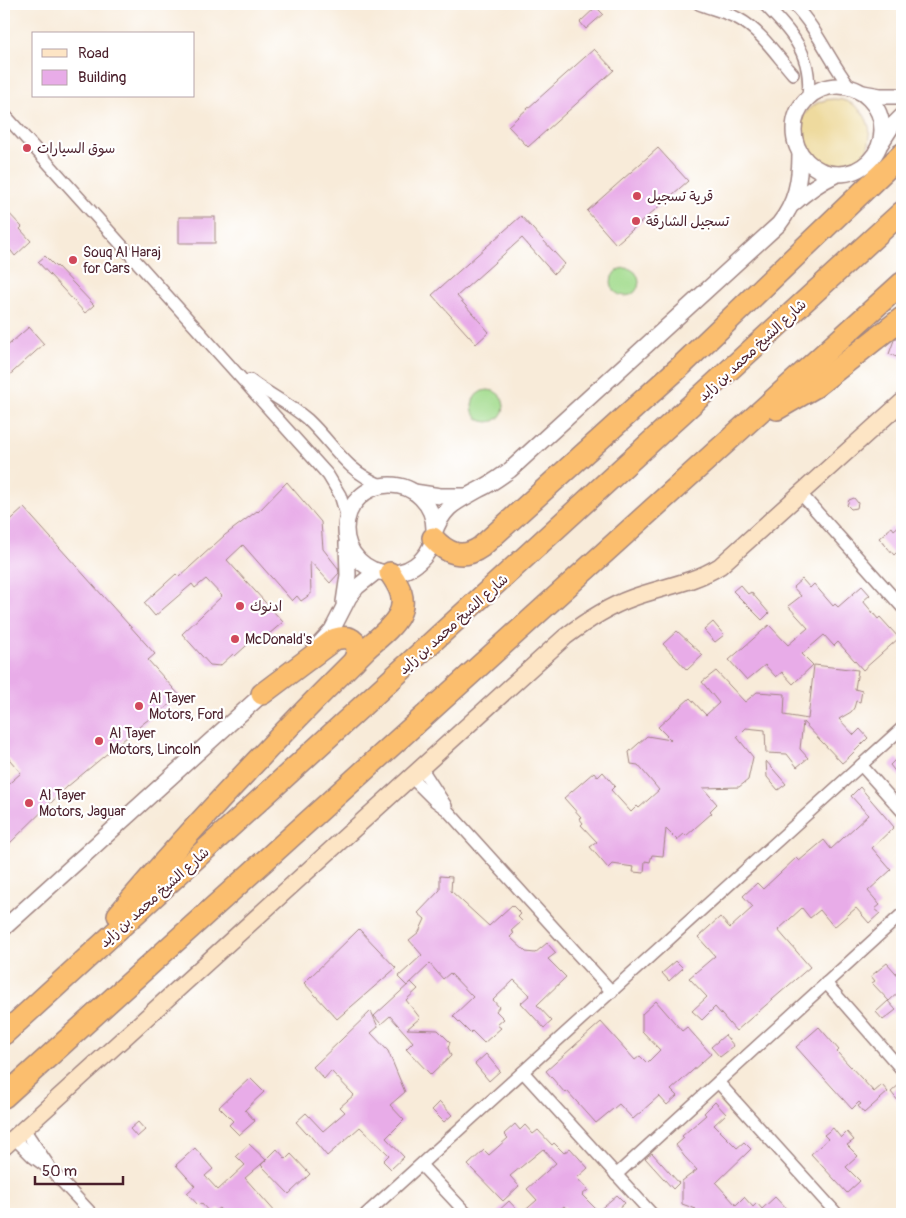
<svg xmlns="http://www.w3.org/2000/svg" width="906" height="1218" viewBox="0 0 906 1218" font-family="Pangolin,'Playpen Sans Arabic',sans-serif">
<style>
.green{fill:#a2db8d;stroke:#767d5c}
.sand{fill:#eeda9e;stroke:#9c7c64}
.building{fill:#e8ace8}
.lines{fill:none;stroke-linecap:round;stroke-linejoin:round}
.minor-casing{stroke:#a18582;stroke-width:14}
.tertiary-casing{stroke:#a18582;stroke-width:18}
.secondary-casing{stroke:#a18582;stroke-width:19}
.motorway-casing{stroke:#a18582;stroke-width:24}
.minor{stroke:#fff;stroke-width:11}
.tertiary{stroke:#fff;stroke-width:15}
.secondary{stroke:#fde5c5;stroke-width:16}
.motorway{stroke:#fbbe6e;stroke-width:21}
.poi-dot{fill:#d1495b;stroke:#fff;stroke-width:2}
.labels{text-anchor:middle;stroke-width:4.5;stroke-linejoin:round;paint-order:stroke}
.poi-label{font-size:14px;fill:#4a1f2b;stroke:#fff;text-anchor:start}
.street-label{font-size:14px;fill:#4a1f2b;stroke:#fff}
</style>
<rect width="100%" height="100%" fill="#fff"/>
<filter id="ink" filterUnits="userSpaceOnUse"><feTurbulence type="fractalNoise" baseFrequency=".02" numOctaves="2"/><feDisplacementMap in="SourceGraphic" scale="10" xChannelSelector="R" yChannelSelector="G"/><feConvolveMatrix kernelMatrix="1 2 1 2 8 2 1 2 1" color-interpolation-filters="sRGB"/></filter>
<filter id="wash" filterUnits="userSpaceOnUse"><feTurbulence type="fractalNoise" baseFrequency=".0096" numOctaves="4" result="noise"/><feDisplacementMap in="SourceGraphic" scale="20" xChannelSelector="R" yChannelSelector="G"/><feGaussianBlur stdDeviation="1.12" result="paint"/><feColorMatrix in="noise" values="0 0 0 0 0 0 0 0 0 0 0 0 0 0 0 0 0 1.4 0 .05"/><feComposite in="paint" operator="in"/></filter>
<g filter="url(#wash)">
<rect width="100%" height="100%" fill="#f8ebd9"/>
<!-- green -->
<g class="green">
<circle cx="625" cy="282" r="14"/>
<circle cx="488" cy="406" r="16"/>
</g>
<!-- sand -->
<circle class="sand" cx="834" cy="135" r="36"/>
<g id="blocks">
<!-- building -->
<g class="building">
<path d="M596 7 603 14 586 29 580 22Z"/>
<path d="M594 49 614 70 528 147 508 126Z"/>
<path d="M658 148 688 181 616 244 587 211Z"/>
<path d="M4 208 22 227 20 229 31 241 15 256 4 242Z"/>
<path d="M521 216 565 264 554 274 522 238 457 296 489 332 476 344 432 295Z"/>
<rect x="179" y="217" width="36" height="26"/>
<path d="M45 256 56 267 57 266 94 305 85 313 38 262Z"/>
<path d="M29 327 44 344 4 380V349Z"/>
<path d="M902 334V359L889 354 894 340Z"/>
<path d="M287 482 321 522 323 549 338 568 339 573 330 583 310 561 311 594 301 601 297 596 292 601 243 545 227 560 283 622 261 641 256 637 235 656 233 654 220 666 210 665 182 634 222 596 206 579 195 588 192 584 155 616 144 603 176 574 179 577 225 535 257 511 258 512Z"/>
<path d="M854 498 858 503 857 508 851 509 847 505 849 500Z"/>
<path d="M24 508 155 654 148 660 181 697 145 722 67 787 4 849V788L21 773 4 753V526Z"/>
<path d="M902 523V547L894 555 879 538 892 527 894 530Z"/>
<path d="M802 579 810 588 814 584 833 606 835 604 838 607 862 586 870 595 863 601 878 619 880 617 899 638 863 670 838 642 834 646 824 635 802 654 813 665 793 684 782 672 776 677 765 665 747 680 729 660 769 625 788 645 808 628 788 606 801 596 793 587Z"/>
<path d="M740 585 748 594 751 592 769 613 762 620 733 591Z"/>
<path d="M713 622 724 635 715 642 704 630Z"/>
<path d="M677 631 703 655 687 670 663 644Z"/>
<path d="M814 665 858 670 855 689 862 691 860 702 856 701 854 708 851 712 839 719 854 735 860 729 868 738 849 757 842 763 803 722 800 749 808 758 797 767 787 754 766 753 765 730 746 728 737 737 753 757 748 780 739 787 703 788 717 804 710 811 712 813 686 836 684 834 677 840 666 829 663 856 652 855 650 862 645 861 644 873 633 872 634 867 612 864 608 868 590 847 597 842 581 825 583 823 579 818 581 817 564 798 594 772 598 777 603 772 615 786 611 790 631 812 637 806 639 808 659 790 638 765 631 764 629 752 647 736 671 740 658 727 690 698 706 715 719 703 702 682 716 671 745 702 757 692 785 694 784 715 808 719Z"/>
<path d="M897 758 902 764V780L890 765Z"/>
<path d="M766 761 786 784 778 790 767 777Z"/>
<path d="M860 787 894 827 872 848 891 870 868 891 880 905 875 909 880 913 869 923 856 908 834 927 820 910 810 918 802 908 778 930 810 967 736 1031 715 1007 702 1020 692 1011 707 997 689 978 715 956 698 937 720 917 730 928 753 907 743 896 757 883 763 889 796 858 799 861 824 840 831 849 855 827 868 815 851 796Z"/>
<path d="M440 876 452 877 451 891 489 926 512 905 521 914 518 917 522 921 511 931 514 933 510 937 526 952 535 953 547 943 556 953 548 959 566 977 537 1005 552 1021 544 1028 521 1003 530 995 514 980 493 1000 499 1007 496 1011 504 1019 497 1025 501 1028 484 1043 472 1031 470 1033 453 1016 473 997 450 973 443 979 430 964 407 986 398 977 422 955 409 940 419 932 425 919 418 913 440 890Z"/>
<path d="M359 929 396 968 337 1019 304 983Z"/>
<path d="M676 961 683 968 669 981 662 973Z"/>
<path d="M887 963 902 980V989L889 1001 872 983 875 981 871 976Z"/>
<path d="M411 982 418 989 406 1000 420 1018 407 1029 438 1030 450 1042 448 1048 451 1056 431 1075 406 1049 413 1042 390 1016 381 1024 374 1016Z"/>
<path d="M656 1001 682 1031 687 1027 711 1054 671 1090 677 1096 667 1105 659 1096 633 1119 619 1104 596 1123 567 1091 565 1093 546 1071 601 1022 635 1060 640 1056 647 1063 660 1050 642 1031V1014Z"/>
<path d="M888 1001 896 1010 883 1020 876 1012Z"/>
<path d="M371 1011 378 1027 371 1033 388 1051 405 1092 390 1105 404 1120 386 1138 404 1157 391 1169 383 1161 389 1155 360 1127 327 1156 307 1132 306 1133 296 1122 306 1113 323 1131 345 1112 340 1107 354 1095 331 1071 324 1079 313 1067Z"/>
<path d="M819 1027 839 1050 837 1052 874 1092 882 1085 888 1092 864 1113 858 1106 861 1104 859 1102 852 1109 796 1047Z"/>
<path d="M725 1035 734 1046 720 1057 711 1047Z"/>
<path d="M486 1054 500 1071 489 1081 475 1064Z"/>
<path d="M250 1078 264 1092 245 1110 255 1121 239 1135 229 1125 233 1121 219 1107Z"/>
<path d="M902 1082V1106L891 1092Z"/>
<path d="M440 1102 452 1115 444 1122 432 1110Z"/>
<path d="M715 1102 726 1114 714 1125 737 1148 744 1142 751 1149 716 1183 736 1205 744 1197 753 1207 757 1203 762 1209 775 1197 791 1214H690L696 1209 682 1204V1181L697 1170 684 1156 676 1145 684 1138 682 1136 706 1115 704 1113Z"/>
<path d="M138 1122 145 1130 137 1137 130 1129Z"/>
<path d="M515 1124 520 1130 525 1125 533 1134 538 1130 552 1145 554 1143 564 1153 570 1148 588 1168 577 1178 588 1190 582 1195 598 1211 617 1195 625 1203 613 1214H571L564 1206 555 1214H521L537 1200 527 1189 556 1163 543 1149 510 1176 519 1186 503 1201 468 1165 484 1150 489 1155 508 1138 504 1134Z"/>
<path d="M833 1128 841 1138 847 1132 854 1140 847 1145 858 1156 846 1167 860 1181 847 1193 811 1154 828 1139 824 1135Z"/>
<path d="M249 1144 266 1160 245 1178 277 1214H224L219 1208 211 1214 201 1203 198 1205 187 1193 195 1186 176 1165 195 1148 213 1169 205 1176 218 1190 245 1165 236 1156Z"/>
<path d="M277 1149 286 1159 291 1154 310 1174 289 1194 261 1165Z"/>
<path d="M652 1153 679 1183 673 1189 645 1158Z"/>
<path d="M509 1201 521 1214H495Z"/>
</g>
</g>
</g>
<g filter="url(#ink)">
<use href="#blocks" fill-opacity="0" stroke="#a18582" stroke-width="1"/>
<g class="lines">
<!-- minor casing -->
<g class="minor-casing">
<g id="minor">
<path d="M699 4C712 9 726 12 739 19 761 31 777 56 793 74"/>
<path d="M764 4C791 32 813 54 808 96"/>
<path d="M793 4C817 28 829 60 850 87"/>
<path d="M4 114 328 475 340 495 347 518"/>
<path d="M250 380C268 394 290 404 307 419 335 445 343 469 381 485"/>
<path d="M801 494 902 607"/>
<path d="M861 765 902 811"/>
<path d="M422 769 446 806"/>
<path d="M412 778 435 801 447 810 612 992"/>
<path d="M826 983 902 1070"/>
<path d="M523 1072 652 1214"/>
<path d="M718 1082 837 1214"/>
<path d="M24 1129 49 1166"/>
<path d="M14 1138 33 1157 51 1170 92 1214"/>
<path d="M421 1165 467 1214"/>
<path d="M616 1175 902 914"/>
<path d="M366 1214 902 728"/>
</g>
</g>
<!-- tertiary casing -->
<g class="tertiary-casing">
<g id="tertiary">
<circle cx="838" cy="130" r="44"/>
<path d="M863 93 880 96H902"/>
<path d="M881 143 892 126 902 116"/>
<path d="M793 204C807 191 820 182 837 174"/>
<circle cx="390" cy="529" r="44"/>
<path d="M414 492 440 496H466"/>
<path d="M434 533C445 505 455 503 480 489 491 484 500 477 510 470L779 224C796 203 800 180 800 154"/>
<path d="M344 602 348 575 347 543"/>
<path d="M320 643 332 630 349 597 357 587 377 571"/>
<path d="M4 928 269 688"/>
</g>
</g>
<!-- secondary casing -->
<g class="secondary-casing">
<path id="secondary" d="M4 1147 565 637C586 621 607 607 632 598 662 587 693 583 720 566L902 402"/>
</g>
<!-- motorway casing -->
<g class="motorway-casing">
<g id="motorway">
<path d="M777 409 815 387 902 318"/>
<path d="M433 538C447 554 463 560 481 547L682 365 902 154"/>
<path d="M262 694 335 639C353 634 362 644 354 661"/>
<path d="M118 915C181 840 248 769 316 699 333 682 350 665 367 648 378 638 392 628 399 615 407 599 399 586 390 573"/>
<path d="M4 1034 902 212"/>
<path d="M4 1097 902 283"/>
</g>
</g>
<!-- minor -->
<use href="#minor" class="minor"/>
<!-- tertiary -->
<use href="#tertiary" class="tertiary"/>
<!-- secondary -->
<use href="#secondary" class="secondary"/>
<!-- motorway -->
<use href="#motorway" class="motorway"/>
</g>
</g>
<!-- markers -->
<g class="poi-dot">
<circle cx="27" cy="148" r="5"/>
<circle cx="637" cy="196" r="5"/>
<circle cx="636" cy="221" r="5"/>
<circle cx="73" cy="260" r="5"/>
<circle cx="240" cy="606" r="5"/>
<circle cx="235" cy="639" r="5"/>
<circle cx="139" cy="706" r="5"/>
<circle cx="99" cy="741" r="5"/>
<circle cx="29" cy="803" r="5"/>
</g>
<g class="labels">
<!-- poi labels -->
<g class="poi-label">
<text x="37" y="153">سوق السيارات</text>
<text x="647" y="201">قرية تسجيل</text>
<text x="646" y="226">تسجيل الشارقة</text>
<text x="83" y="257">Souq Al Haraj<tspan x="83" dy="16">for Cars</tspan></text>
<text x="250" y="611">ادنوك</text>
<text x="245" y="644">McDonald's</text>
<text x="149" y="703">Al Tayer<tspan x="149" dy="16">Motors, Ford</tspan></text>
<text x="109" y="738">Al Tayer<tspan x="109" dy="16">Motors, Lincoln</tspan></text>
<text x="39" y="800">Al Tayer<tspan x="39" dy="16">Motors, Jaguar</tspan></text>
</g>
<!-- street labels -->
<g class="street-label">
<text transform="translate(752 350) rotate(-43)" y="5">شارع الشيخ محمد بن زايد</text>
<text transform="translate(453 624) rotate(-42)" y="5">شارع الشيخ محمد بن زايد</text>
<text transform="translate(154 897) rotate(-42)" y="5">شارع الشيخ محمد بن زايد</text>
</g>
</g>
<!-- margin -->
<rect width="906" height="1218" fill="none" stroke="#fff" stroke-width="20"/>
<!-- legend -->
<rect x="32" y="32" width="162" height="65" fill="#ffffff" stroke="#b7a5aa"/>
<rect x="42" y="49" width="25" height="8" fill="#fde5c5" stroke="#b7a5aa"/>
<text x="78" y="58" font-size="15" fill="#4a1f2b">Road</text>
<rect x="42" y="70" width="25" height="15" fill="#e8ace8" stroke="#b7a5aa"/>
<text x="78" y="82" font-size="15" fill="#4a1f2b">Building</text>
<!-- scale -->
<path d="M35 1176v8h88v-8" fill="none" stroke="#4a1f2b" stroke-width="2.5"/>
<text x="42" y="1176" font-size="15" fill="#4a1f2b" stroke="#ffffff" stroke-width="4" paint-order="stroke">50 m</text>
</svg>
